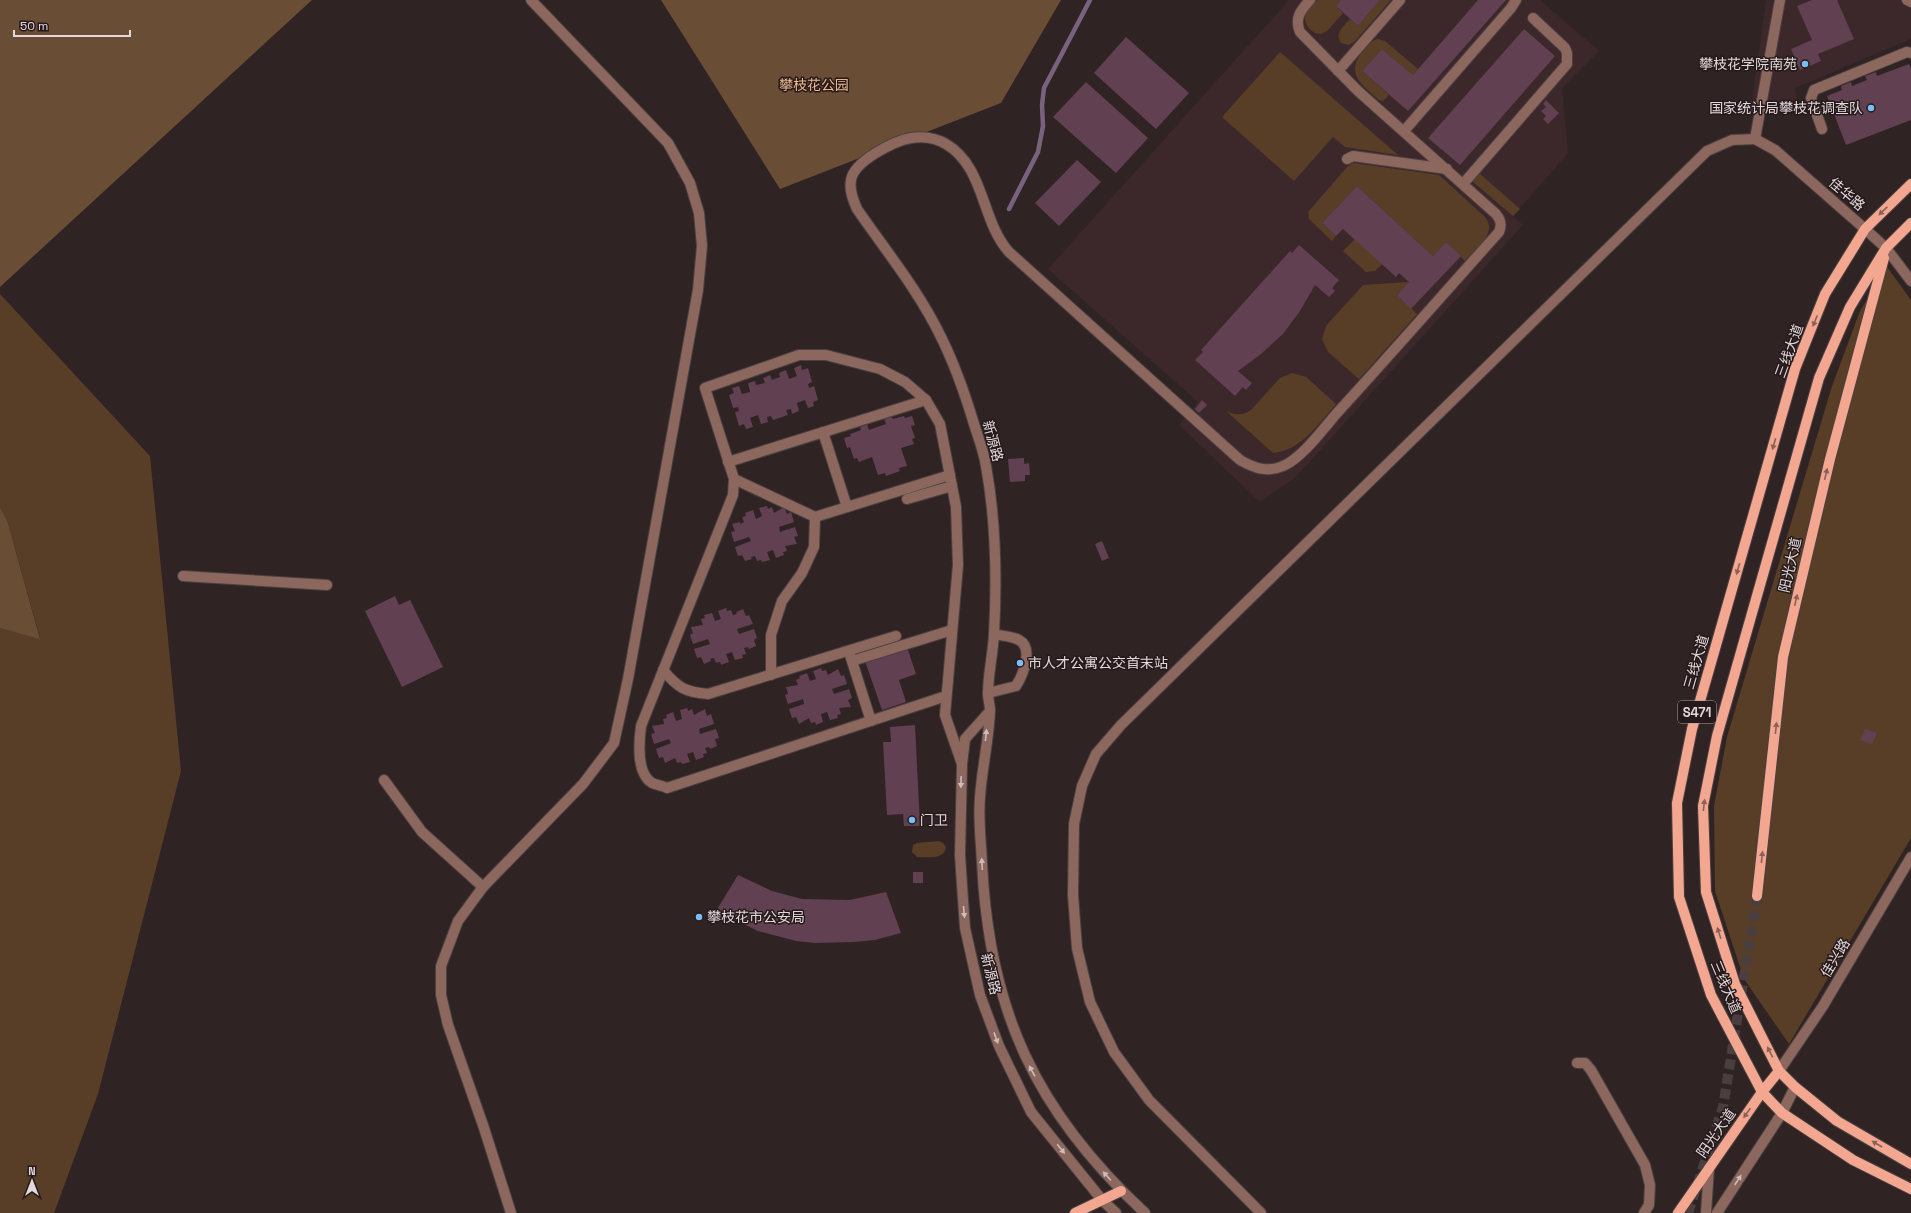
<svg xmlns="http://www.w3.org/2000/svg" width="1911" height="1213" viewBox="0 0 1911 1213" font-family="'Space Grotesk','Noto Sans SC',sans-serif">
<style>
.built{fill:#3c272a}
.green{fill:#593e27}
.forest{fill:#694d35}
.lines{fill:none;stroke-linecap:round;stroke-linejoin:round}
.stream{stroke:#7a627e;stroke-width:4.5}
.building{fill:#604051}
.major-tunnel{stroke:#4b3e3f;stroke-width:10;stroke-dasharray:10 5;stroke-linecap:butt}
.minor-casing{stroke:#4c4041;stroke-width:12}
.major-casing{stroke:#4c4041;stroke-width:12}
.minor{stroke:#8c675d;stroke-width:10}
.major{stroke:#f3a791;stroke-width:10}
.oneway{fill:#8c6056}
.oneway2{fill:#ccbcba}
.poi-dot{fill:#7abef8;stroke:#26191b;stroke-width:1.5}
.labels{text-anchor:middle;stroke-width:3;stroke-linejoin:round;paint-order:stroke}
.shield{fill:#26191b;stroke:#a99fa0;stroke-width:1}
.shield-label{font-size:13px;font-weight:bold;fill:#e1d8d9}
.poi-label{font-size:14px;fill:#e1d8d9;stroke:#26191b;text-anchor:start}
.park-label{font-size:14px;fill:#ebb88c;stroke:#26191b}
.street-label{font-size:14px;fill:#e1d8d9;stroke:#26191b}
</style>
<rect width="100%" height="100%" fill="#302324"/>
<!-- built -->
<g class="built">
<path d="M1289 0H1540L1599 51 1562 88 1568 153 1513 216 1523 225 1297 476 1260 502 1179 425 1198 402 1048 269Z"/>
<path d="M1766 0H1911V39L1795 88 1797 100 1754 107V112L1741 114 1739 104 1752 101Z"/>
</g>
<!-- green -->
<g class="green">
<path d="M1317 0H1341L1336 6 1343 13 1327 31 1321 34C1311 34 1302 23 1306 13 1308 8 1313 4 1317 0Z"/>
<path d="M1380 0H1391L1355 41 1349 45 1341 43C1334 33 1344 26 1350 19L1358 26Z"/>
<path d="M1378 39 1385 41 1418 69 1413 75 1382 49 1362 71 1389 95 1383 101 1379 100C1361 84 1344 73 1364 50 1369 45 1372 40 1378 39Z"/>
<path d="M1280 52 1398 155 1345 147 1333 137 1294 181 1222 117Z"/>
<path d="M1353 163 1439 175 1485 217C1498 233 1476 249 1465 261L1446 242 1433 256 1357 186 1322 223 1336 236 1332 241 1309 219 1308 212 1348 166Z"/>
<path d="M1479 173 1520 209 1513 216 1472 181Z"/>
<path d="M1355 239 1382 264 1375 271 1366 272 1343 251Z"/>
<path d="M1887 267 1911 300V838L1789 1044 1744 979 1715 891 1714 806 1727 737 1832 386 1860 311Z"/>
<path d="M1409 282 1397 295 1417 314 1359 379 1328 352 1322 339 1326 326 1363 285Z"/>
<path d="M0 294 150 456 181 771 98 1094 54 1213H0V628L40 638 8 523 0 507Z"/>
<path d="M1292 373 1306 377 1336 404C1319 423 1301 451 1273 453L1226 411C1235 415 1242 416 1251 410L1280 378Z"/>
<path d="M939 841 943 843 946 847C945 860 926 857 917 857L912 852 913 845 917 843Z"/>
</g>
<!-- forest -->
<g class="forest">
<path d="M0 0H312L0 287Z"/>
<path d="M661 0H1061L1001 103 780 189Z"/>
<path d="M0 507 8 523 40 639 0 628Z"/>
</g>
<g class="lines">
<!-- stream -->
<path class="stream" d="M1009 209 1038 152 1043 126 1042 105 1044 88 1090 0"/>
</g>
<!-- building -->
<g class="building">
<path d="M1341 0H1380L1358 26 1336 6Z"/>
<path d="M1478 0H1506L1408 111 1362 71 1382 49 1413 75Z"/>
<path d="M1812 0H1837L1854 39 1818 54 1821 61 1800 70 1791 49 1812 40 1797 6Z"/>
<path d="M1524 29 1555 56 1460 165 1428 138Z"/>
<path d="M1126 37 1189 93 1156 129 1094 73Z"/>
<path d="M1909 64 1911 68V120L1846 145 1827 96 1842 90 1841 86 1851 82 1852 86 1867 80 1865 76 1876 72 1877 76Z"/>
<path d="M1086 82 1148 138 1116 173 1053 117Z"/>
<path d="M1546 100 1559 113 1548 124 1543 119 1546 116 1541 111 1546 107 1543 104Z"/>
<path d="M1752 101 1754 112 1741 114 1739 104Z"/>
<path d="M1077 160 1101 182 1059 226 1035 203Z"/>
<path d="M1357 186 1433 256 1446 242 1461 256 1411 309 1397 295 1409 282 1399 273 1396 277 1343 229 1336 236 1322 223Z"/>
<path d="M1299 245 1339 280 1332 288 1335 291 1329 297 1315 285 1300 311 1283 334 1261 354 1238 371 1252 383 1246 390 1243 387 1235 396 1195 360 1203 352 1201 350 1290 251 1292 253Z"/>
<path d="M801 365 802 370 808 368 812 382 808 384 809 388 814 386 818 400 813 402 814 406 808 408 805 400 797 403 799 411 792 414 791 409 786 410 788 415 773 420 771 416 767 417 768 422 761 424 758 415 750 418 753 427 746 429 744 424 739 426 735 412 739 411 738 407 733 408 729 395 734 393 732 388 739 386 742 394 750 392 748 383 755 381 756 385 765 383 763 378 770 375 772 380 780 377 779 373 786 370 789 379 797 376 794 368Z"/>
<path d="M1202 400 1207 405 1199 413 1195 409Z"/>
<path d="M891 416 893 419 904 416 905 418 912 416 915 425 911 426 915 438 912 439 914 444 901 448 907 466 899 468 900 471 886 476 885 473 878 475 872 457 859 462 857 458 854 459 850 447 847 448 844 438 851 436 850 434 861 430 860 427 867 424 869 430 886 424 884 419Z"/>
<path d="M1024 458V464L1029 463 1030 475H1025V481L1010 482 1008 459Z"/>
<path d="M767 506 768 509 772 507 774 513 784 507 787 514 791 512 794 522 779 527 780 532 795 527 798 536 794 537 797 544 785 546 787 551 783 552 784 555 776 558 773 550 767 552 770 560 762 562 761 560 757 561 755 556 751 557 752 559 745 561 742 555 738 556 735 547 751 541 749 537 734 542 731 532 735 531 732 524 740 522V524L744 522 742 517 746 516 745 513 753 510 756 519 762 516 759 508Z"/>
<path d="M1102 541 1109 558 1102 561 1095 544Z"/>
<path d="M395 596 399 605 410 600 443 667 402 687 365 611Z"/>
<path d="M726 608 727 611 731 610 733 615 737 614 736 612 743 609 746 616 749 615 753 624 737 629 739 634 754 629 757 638 754 640 756 646 749 649 748 647 744 648 746 654 742 655 743 658 735 660 732 652 726 654 729 662 721 665 720 662 716 663 714 658 710 659 711 661 704 664 701 657 697 658 694 649 710 644 708 639 693 644 690 635 693 633 691 627 703 625 701 619 705 618 704 615 712 613 715 621 721 619 718 611Z"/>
<path d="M907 647 916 674 899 680 906 702 882 710 865 661Z"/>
<path d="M821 668 822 671 826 670 828 675 838 669 841 676 844 675 847 684 832 689 834 694 849 689 852 698 848 700 851 707 839 708 841 714 837 715 838 718 830 720 827 712 821 714 823 722 816 725 815 722 811 723 809 718 799 724 796 717 792 718 789 709 804 704 803 699 788 704 785 695 788 694 786 687 798 685 796 680 800 678 799 676 807 673 810 681 816 679 813 671Z"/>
<path d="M687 708 688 711 692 709 694 715 705 709 707 716 711 714 714 724 699 729 700 734 716 729 719 738 715 739 717 746 710 749 709 747 705 748 707 753 703 754 704 757 696 760 693 752 687 754 690 762 682 764 681 762 677 763 675 758 665 763 663 757 659 758 656 749 671 743 669 739 654 744 651 734 655 733 652 726 664 724 663 719 667 718 666 715 673 712 676 721 682 719 680 710Z"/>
<path d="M915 725 920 826H904L903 814 887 815 883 742H891L890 727Z"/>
<path d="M1865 729 1877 733 1872 744 1860 740Z"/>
<rect x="913" y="872" width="10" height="11"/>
<path d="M738 875 772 891 802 899 850 900 886 892 901 933 875 940 854 942 815 943 796 941 758 931 716 911Z"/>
</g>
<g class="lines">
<!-- major-tunnel -->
<path class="major-tunnel" d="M1688 1213 1723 1107 1757 896"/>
<!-- minor casing -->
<g class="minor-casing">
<g id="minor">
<path d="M1907 0 1911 2"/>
<path d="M1338 71 1400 0"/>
<path d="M1822 129 1811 98 1814 90 1907 52 1911 53"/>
<path d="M1404 131 1511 8 1516 0"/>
<path d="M1755 139 1775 150 1865 229 1886 248 1911 281"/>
<path d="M1755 139 1780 0"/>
<path d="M1347 159 1353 156 1447 169"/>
<path d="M1463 184 1567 64V53L1565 48 1533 18"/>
<path d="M823 432 847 507"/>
<path d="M728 462 926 400"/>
<path d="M734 479 815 517 950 475"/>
<path d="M907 499 952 486"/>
<path d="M183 576 327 585"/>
<path d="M850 655 871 721"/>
<path d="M852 661 952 630"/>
<path d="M663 670C678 688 685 692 708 694L896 636"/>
<path d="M771 675V635L782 601 802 573 814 547 815 517"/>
<path d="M988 693 1016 686C1023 675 1034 648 1019 640 1012 636 1002 636 994 634"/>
<path d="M946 696 667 788C663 786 657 785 652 783 636 773 639 742 641 726L733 495 734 479 705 388 799 355H826L880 369 905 382 926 400 940 424 956 507 958 565 945 715 962 764"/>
<path d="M990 711 965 739 962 764 960 855 962 885 965 928 980 995 999 1046 1031 1112 1102 1200 1116 1213"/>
<path d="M384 780 422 832 483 887"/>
<path d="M1577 1063H1585L1591 1070 1645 1165 1650 1185 1649 1205 1644 1213"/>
<path d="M1779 1071 1823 1006 1911 857"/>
<path d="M511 1213 484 1128 448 1025 441 995V966L458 921 483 887 583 784 614 743 628 679 698 290 702 246 699 213 690 183 668 143 531 0"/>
<path d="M1145 1213C1036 1112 989 1011 982 863 981 841 978 819 980 797 982 768 989 739 990 710 990 705 988 700 988 694 988 674 993 654 994 634 997 578 996 521 986 466 984 452 978 437 974 424 965 394 955 365 941 337 919 291 886 251 857 209 853 200 849 190 851 180 854 161 894 141 911 138 923 136 936 138 946 144 985 167 981 221 1009 252L1240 460C1254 468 1267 473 1283 466 1302 458 1323 429 1337 413 1392 353 1445 292 1499 232 1502 225 1501 220 1496 214L1358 91 1300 32C1294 18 1301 10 1310 0"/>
<path d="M1261 1213 1149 1100 1114 1052 1090 1002 1077 948 1073 895 1074 824 1082 786 1096 754 1121 725 1707 151 1732 140 1755 139"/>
<path d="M1706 1213 1709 1168"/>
<path d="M1717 1213 1782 1113 1795 1087"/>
</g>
</g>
<!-- major casing -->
<g class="major-casing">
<g id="major">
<path d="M1911 184 1865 229 1825 294 1795 369 1692 729 1677 803 1679 897 1711 995 1762 1092 1782 1113 1853 1160 1911 1189"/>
<path d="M1911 223 1886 248 1850 307 1819 378 1717 736 1703 806 1706 892 1735 984 1779 1071 1795 1087 1837 1121 1911 1164"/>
<path d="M1757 896 1783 657 1830 459 1884 258"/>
<path d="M1075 1213 1121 1191"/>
<path d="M1678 1213 1762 1092 1779 1071"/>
</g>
</g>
<!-- minor -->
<use href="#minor" class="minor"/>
<!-- major -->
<use href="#major" class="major"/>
</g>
<!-- one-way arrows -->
<defs><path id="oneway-solid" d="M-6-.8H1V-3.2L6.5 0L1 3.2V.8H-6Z"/></defs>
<g class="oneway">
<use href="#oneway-solid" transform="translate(1883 211) rotate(136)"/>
<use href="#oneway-solid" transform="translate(1815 321) rotate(112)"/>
<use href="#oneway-solid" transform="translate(1774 444) rotate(106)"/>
<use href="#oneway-solid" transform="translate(1826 474) rotate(-77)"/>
<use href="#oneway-solid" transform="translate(1738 569) rotate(106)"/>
<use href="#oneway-solid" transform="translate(1796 600) rotate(-77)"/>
<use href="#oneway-solid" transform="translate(1776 728) rotate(-84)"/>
<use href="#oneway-solid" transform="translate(1704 805) rotate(-84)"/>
<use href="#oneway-solid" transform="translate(1762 857) rotate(-84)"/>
<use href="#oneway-solid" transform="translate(1719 933) rotate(-108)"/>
<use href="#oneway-solid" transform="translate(1770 1052) rotate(-117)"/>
<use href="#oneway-solid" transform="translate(1747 1113) rotate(125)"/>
<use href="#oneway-solid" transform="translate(1877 1144) rotate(-150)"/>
</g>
<g class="oneway2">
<use href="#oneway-solid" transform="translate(986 735) rotate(-84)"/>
<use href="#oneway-solid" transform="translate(961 782) rotate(91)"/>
<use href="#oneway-solid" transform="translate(982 864) rotate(-93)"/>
<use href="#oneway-solid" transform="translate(964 912) rotate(85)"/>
<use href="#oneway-solid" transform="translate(996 1038) rotate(70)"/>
<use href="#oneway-solid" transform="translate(1032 1071) rotate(-119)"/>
<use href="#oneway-solid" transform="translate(1061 1149) rotate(51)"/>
<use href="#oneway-solid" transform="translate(1107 1176) rotate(-132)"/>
<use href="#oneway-solid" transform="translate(1738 1180) rotate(-57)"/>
</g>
<!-- markers -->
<g class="poi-dot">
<circle cx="1805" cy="64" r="4"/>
<circle cx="1871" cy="108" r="4"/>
<circle cx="1020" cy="663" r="4"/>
<circle cx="912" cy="820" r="4"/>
<circle cx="699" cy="917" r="4"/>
</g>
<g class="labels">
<!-- shield labels -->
<rect class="shield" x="1678" y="701" width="38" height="22" rx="3"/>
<g class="shield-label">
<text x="1697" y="717">S471</text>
</g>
<!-- poi labels -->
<g class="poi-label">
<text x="1797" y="69" text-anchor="end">攀枝花学院南苑</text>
<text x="1863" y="113" text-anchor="end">国家统计局攀枝花调查队</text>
<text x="1028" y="668">市人才公寓公交首末站</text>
<text x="920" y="825">门卫</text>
<text x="707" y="922">攀枝花市公安局</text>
</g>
<!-- park labels -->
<g class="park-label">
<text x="814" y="90">攀枝花公园</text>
</g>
<!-- street labels -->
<g class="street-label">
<text transform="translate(1847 194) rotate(41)" y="5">佳华路</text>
<text transform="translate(1789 351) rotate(-70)" y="5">三线大道</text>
<text transform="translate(993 441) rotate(75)" y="5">新源路</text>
<text transform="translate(1790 565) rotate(-77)" y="5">阳光大道</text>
<text transform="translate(1696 662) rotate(-74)" y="5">三线大道</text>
<text transform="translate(1835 958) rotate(-59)" y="5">佳兴路</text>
<text transform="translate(991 974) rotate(76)" y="5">新源路</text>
<text transform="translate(1726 987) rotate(67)" y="5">三线大道</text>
<text transform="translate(1716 1133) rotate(-55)" y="5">阳光大道</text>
</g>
</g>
<!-- north arrow -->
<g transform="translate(32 1181)" stroke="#26191b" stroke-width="3" paint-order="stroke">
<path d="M0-3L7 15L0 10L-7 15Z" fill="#e1d8d9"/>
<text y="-6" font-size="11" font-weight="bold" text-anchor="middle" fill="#e1d8d9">N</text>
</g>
<!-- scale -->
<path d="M14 30v6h116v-6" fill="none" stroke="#e1d8d9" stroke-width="2"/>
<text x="20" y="30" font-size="12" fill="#e1d8d9" stroke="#26191b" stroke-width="3" paint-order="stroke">50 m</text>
</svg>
